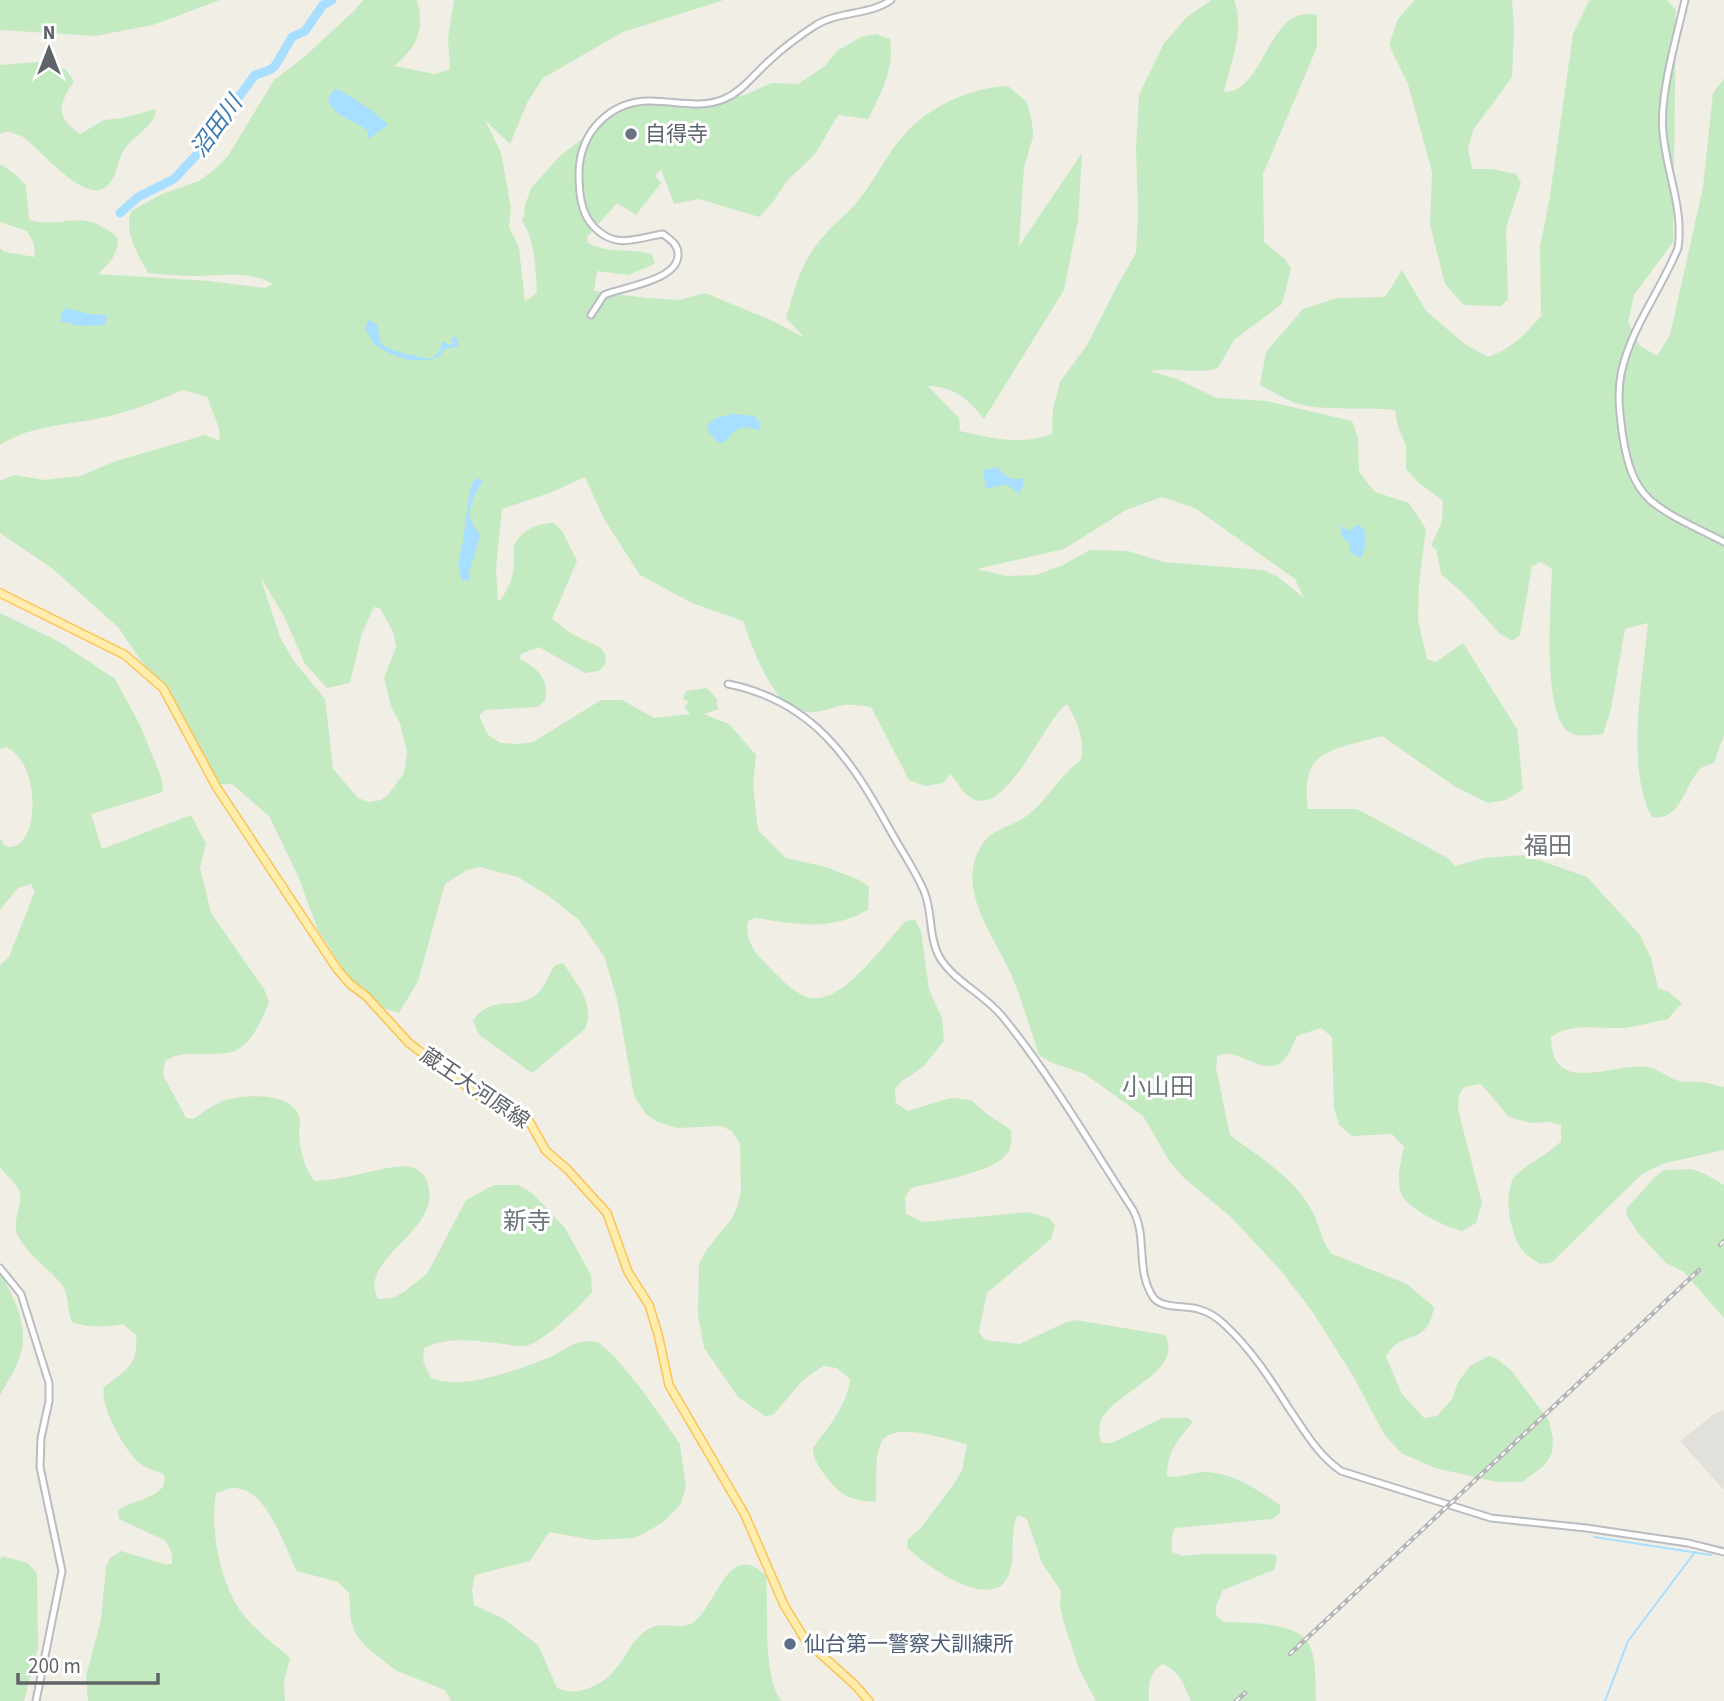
<svg xmlns="http://www.w3.org/2000/svg" width="1724" height="1701" viewBox="0 0 1724 1701" font-family="'Source Sans 3','Noto Sans JP',sans-serif">
<style>
.industrial{fill:#e2e0db}
.green{fill:#c4eac2;fill-rule:evenodd}
.water{fill:#a8deff}
.lines{fill:none;stroke-linecap:round;stroke-linejoin:round}
.stream{stroke:#a8deff;stroke-width:2}
.river{stroke:#a8deff;stroke-width:9}
.minor-casing{stroke:#b9bcc1;stroke-width:9}
.major-casing{stroke:#fac356;stroke-width:10}
.minor{stroke:#fff;stroke-width:5}
.major{stroke:#ffedad;stroke-width:7}
.rail-casing{stroke:#b5b6b7;stroke-width:4.5}
.rail{stroke:#fff;stroke-width:2;stroke-dasharray:5;stroke-linecap:butt}
.worship-dot{fill:#6b7280;stroke:#fff;stroke-width:2.5}
.service-dot{fill:#5c6f8a;stroke:#fff;stroke-width:2.5}
.labels{text-anchor:middle;stroke-width:6;stroke-linejoin:round;paint-order:stroke}
.worship-label{font-size:21px;fill:#5b616d;stroke:#fff;text-anchor:start}
.street-label{font-size:21px;fill:#5e6368;stroke:#fff}
.service-label{font-size:21px;fill:#4e5e75;stroke:#fff;text-anchor:start}
.water-label{font-size:23px;font-style:italic;fill:#3b7aaf;stroke:#fff}
.quarter-label{font-size:24px;fill:#6f757a;stroke:#fff}
</style>
<rect width="100%" height="100%" fill="#f1eee6"/>
<!-- industrial -->
<path class="industrial" d="M1724 1410V1490L1680 1441 1714 1414Z"/>
<!-- green -->
<g class="green">
<path d="M0 0H220L153 25 95 36 0 30Z"/>
<path d="M363 0H416C420 6 419 10 420 17 421 39 411 52 394 66L435 74 450 69 448 38 454 0H724L623 32 543 78 527 103 510 144 485 120 501 153 511 208 509 227 519 248 525 301 537 293C535 266 536 244 522 220L525 214 524 209 531 188 560 156 582 139 595 122 610 109 625 103 711 100 745 95 771 83 798 84 825 66 837 51 861 37 876 34 890 39C895 67 881 94 868 119L838 115 815 154 786 182 773 202 759 217 699 199 674 204 661 169 655 176 661 183 636 215 617 203 587 237 588 243C607 254 630 248 652 254L655 264 628 275 597 271 594 291 646 298 680 300 705 293 771 320 805 338 786 318C794 291 800 266 817 244 829 228 845 216 858 201 875 180 886 155 904 135 928 107 971 87 1008 86L1027 102 1032 122 1033 137 1024 167 1019 246 1082 153 1078 220 1064 290 984 419C968 399 955 387 928 386L959 418 960 431C991 438 1022 446 1052 434L1053 409 1060 382 1087 345 1117 286 1136 253 1138 213 1136 149 1139 95 1164 43 1187 17 1211 0H1234C1245 31 1231 61 1224 92 1266 93 1267 3 1317 15V47L1263 174 1264 242 1286 260 1291 269 1282 304 1234 340 1218 368C1196 375 1172 367 1149 371L1177 379 1217 398 1267 401 1352 421 1358 438 1359 472 1375 492 1409 503 1426 529 1419 583 1418 620 1427 659 1436 662 1463 643 1517 729 1523 789 1506 800 1488 803 1454 786 1382 736C1334 750 1299 748 1308 809H1357L1448 858 1455 866 1484 858 1525 855 1587 877 1640 935 1651 958 1658 988 1669 992 1682 1003 1667 1020C1652 1021 1638 1027 1623 1028 1598 1029 1572 1022 1551 1037 1551 1101 1620 1058 1652 1068 1660 1071 1668 1077 1676 1080 1685 1083 1694 1081 1703 1082 1710 1083 1717 1086 1724 1087V1150L1665 1163 1642 1174 1551 1263 1540 1264C1535 1260 1527 1256 1523 1251 1510 1236 1501 1188 1517 1174 1531 1161 1548 1155 1561 1141V1125L1549 1122 1530 1123 1509 1117 1481 1084 1464 1087 1459 1095 1458 1109 1482 1203 1476 1223 1462 1231C1448 1228 1405 1208 1401 1193 1396 1179 1401 1161 1404 1147L1392 1134 1352 1136 1339 1125 1334 1108 1332 1037 1321 1028 1297 1036C1293 1043 1289 1056 1283 1061 1263 1079 1238 1045 1217 1056L1216 1068 1230 1135C1259 1157 1292 1176 1311 1209 1320 1224 1320 1240 1332 1254L1407 1284 1434 1307C1428 1348 1399 1329 1386 1357L1402 1394 1424 1418 1437 1416 1452 1399 1458 1382 1470 1366 1489 1356 1497 1359 1512 1371 1549 1421 1553 1439 1552 1453 1544 1466 1522 1482H1497L1435 1468 1401 1453 1384 1434 1353 1376 1312 1311 1281 1271 1232 1218 1184 1178 1170 1162 1143 1116 1085 1074 1050 1062 1039 1055C1030 1028 1022 1000 1011 974 994 935 953 887 983 843 993 828 1014 826 1028 815 1048 799 1059 776 1080 761 1087 745 1076 718 1067 704 1045 719 1009 811 976 800 961 795 960 783 950 774L943 783 925 786 909 780 871 707C863 706 852 704 844 705 830 708 816 715 801 711 772 705 752 646 743 621L692 603 640 575 604 519 585 477 552 492 502 509 496 569 498 602C507 592 514 578 514 563 514 558 513 551 514 546 520 530 539 523 554 523L562 531 577 561 552 619 572 634 601 648 606 656 605 665 599 671 585 673 539 647 521 654 520 659C537 668 550 680 545 700L538 707 485 710 479 716 488 735 501 743 516 744 533 742 601 700H622L654 718 690 714 684 707 689 702 683 699 686 691 707 688 718 700 716 703 719 709 704 714 729 724 756 755 753 785 758 830 786 858 826 867 857 879 869 887 868 910C827 932 798 924 755 918L748 921C744 943 758 956 773 971 783 981 798 997 813 998 845 1002 885 942 906 921L915 920 921 931 929 990 942 1018 944 1041 923 1067 902 1081 895 1089 896 1103 908 1111 943 1100 953 1098 971 1100 987 1114 1011 1130C1012 1140 1012 1149 1005 1156 992 1172 932 1183 911 1188L905 1197 906 1214 923 1222 1028 1212 1049 1218 1055 1226 1051 1239 987 1293 979 1332 985 1340 1020 1344 1064 1323 1076 1320 1165 1335C1185 1373 1111 1393 1101 1421 1098 1429 1099 1435 1101 1443H1112L1162 1418H1188L1193 1422C1177 1441 1168 1450 1167 1476 1178 1479 1193 1472 1205 1472 1232 1472 1258 1490 1280 1505V1513L1273 1519 1175 1528 1172 1536V1552L1182 1556 1204 1554H1275L1277 1559 1274 1570 1223 1590 1216 1606V1616L1224 1622C1247 1623 1299 1621 1310 1646 1317 1662 1315 1684 1316 1701H1191C1184 1685 1180 1672 1163 1664 1149 1672 1148 1686 1149 1701H1096L1079 1669 1064 1623 1060 1606 1061 1591 1042 1563 1027 1519 1018 1515C1009 1529 1016 1556 1009 1574 994 1615 924 1565 907 1547L908 1539 920 1529 954 1484 962 1470 967 1444C947 1440 890 1418 880 1445 874 1461 877 1484 876 1501 867 1503 851 1499 843 1494 833 1487 811 1461 813 1448 828 1427 847 1406 850 1379L837 1368 823 1366 803 1380 773 1415 765 1416 738 1397 704 1348 698 1315 699 1264 707 1249 731 1220 738 1205 741 1191 740 1144 732 1131 721 1126 677 1128 658 1122 646 1114 634 1096 617 999 604 956 579 920 550 897 518 877 480 867 467 870 445 884 418 981 399 1013 370 1004 353 984 318 930 298 876 269 816 232 784H213L162 691 118 627 53 569 0 533V481L14 475 44 480 80 476 113 462 205 435 220 441 219 428 207 397 183 390C157 401 132 411 105 417 72 425 29 425 0 445V248L5 252 35 257 34 244 27 231 0 222V164L15 174 26 185 29 220C66 230 80 205 118 238 117 257 110 262 98 274L209 281 265 288 273 284C250 270 219 276 193 276 178 276 163 274 148 273 137 253 124 233 131 211L162 194 199 181 215 169 228 156 274 80 303 58 355 10ZM1162 497 1195 508 1295 579 1304 598 1278 577 1263 570 1164 562 1128 551 1090 550 1061 566 1036 575 1006 576 977 569 1064 549 1126 510ZM260 576 284 616 305 664 327 688 350 683 362 633 374 607 380 608 394 634 396 647 384 678 391 706 400 723 407 752 404 773 388 795 381 800 369 802 358 798 333 769 325 699 293 660 280 637Z"/>
<path d="M1415 0H1512L1514 30 1512 77 1473 130 1468 149 1472 169H1492L1516 174 1521 183 1506 228 1508 299 1501 306 1464 305 1445 284 1430 225 1432 172 1408 84 1389 45 1398 19Z"/>
<path d="M1592 0H1667L1676 10 1673 242 1634 295 1628 322 1640 346 1657 356 1670 335 1703 187 1713 93 1724 79V735L1714 763C1709 765 1702 766 1699 770 1684 787 1680 822 1652 817 1625 768 1643 678 1648 623L1625 629 1611 709 1603 734C1589 735 1572 740 1563 726 1543 695 1551 607 1552 569L1541 562 1532 566 1520 635 1512 641 1499 633 1467 597 1441 574 1436 549 1431 546 1442 521 1443 501 1419 483 1406 469V446L1398 427 1395 410C1366 406 1322 412 1295 403 1283 398 1271 391 1260 385L1266 352 1303 309 1337 298 1385 297 1402 270 1426 311 1466 345 1488 357C1512 349 1524 335 1541 316L1540 247 1549 202 1573 34 1589 1Z"/>
<path d="M38 62 66 70 74 81C58 106 55 116 80 134L104 120 123 118 156 109C155 127 133 135 124 150 117 160 118 174 109 184 88 210 40 148 23 137 18 135 13 133 8 131L0 134V65Z"/>
<path d="M0 613 58 641 115 679 140 725 161 777 163 792 91 814 102 849 191 815 206 844 200 867 211 913 264 989 269 1002C263 1018 252 1043 235 1051 226 1054 211 1054 202 1054 188 1054 177 1053 165 1061L163 1075 186 1118 193 1119C202 1113 211 1106 220 1102 240 1094 297 1090 300 1121 301 1124 299 1128 299 1131 299 1145 305 1172 315 1181 342 1180 367 1171 394 1167 407 1165 420 1166 426 1179 444 1218 390 1244 377 1274 373 1283 374 1291 378 1299L393 1298 405 1291 427 1274 466 1200 494 1185H518L532 1193 565 1228 591 1275 592 1292C581 1305 542 1344 525 1346 519 1347 510 1345 504 1344 476 1341 449 1336 424 1348L423 1361 431 1378C460 1391 518 1370 548 1358 569 1349 573 1338 598 1342L615 1357 642 1390 680 1444 686 1488 680 1505 662 1523 635 1538 593 1540 549 1532 530 1561 475 1575 472 1590 474 1605 504 1619 538 1645 557 1688C566 1692 574 1692 583 1690 627 1678 624 1638 653 1627 666 1622 683 1631 695 1621 718 1602 729 1539 766 1576 769 1607 762 1678 782 1701H451L445 1690 395 1670 365 1646 356 1634 351 1621 349 1593 338 1582 297 1571C284 1547 267 1486 232 1488 227 1489 221 1492 216 1493 210 1530 219 1577 239 1609 252 1628 273 1643 290 1658L284 1681 285 1701H88L86 1676 101 1620 106 1567 110 1558 121 1551 164 1564H172V1554L166 1541 119 1519 118 1510C132 1500 173 1496 163 1474 157 1471 148 1469 142 1465 126 1454 99 1406 104 1387 126 1370 139 1364 136 1335L123 1324C106 1327 88 1328 72 1322 66 1310 70 1295 62 1285 48 1267 29 1257 18 1236 10 1220 26 1203 18 1188 14 1181 5 1174 0 1167V965L9 957 35 891 31 884 18 888 0 910V838L5 846C38 857 45 765 6 747L0 749Z"/>
<path d="M563 963C576 983 596 1004 585 1029L532 1073 479 1035 473 1021C490 993 517 1012 537 994 544 988 549 975 554 966Z"/>
<path d="M1692 1169 1705 1174 1724 1185V1318L1684 1272 1666 1263 1638 1233 1626 1214 1627 1208 1656 1176 1664 1170Z"/>
<path d="M0 1273C14 1298 30 1327 20 1356 16 1370 6 1383 0 1396Z"/>
<path d="M2 1556 28 1563 37 1574 38 1648 24 1701H0V1560Z"/>
</g>
<!-- water -->
<g class="water">
<path d="M335 89C344 90 382 117 388 125L368 139V131C355 119 333 119 328 98Z"/>
<path d="M67 308 88 314 107 315 105 325 81 326 60 321 63 310Z"/>
<path d="M368 320 377 324 381 344C389 351 419 357 431 359L439 352 443 341 450 345 454 344 451 340 453 336 457 338 459 346 445 349 439 357 431 360H409L390 354 375 345 365 329Z"/>
<path d="M732 414 754 416 759 421 760 431C742 423 736 428 724 443H718L709 432 707 425 716 418Z"/>
<path d="M997 467C1006 477 1010 481 1024 478L1023 487 1019 493 1005 484 986 489 983 470Z"/>
<path d="M478 478 483 482C476 489 467 509 471 520 472 525 477 530 480 535L470 569V580L462 581 458 565 463 542 468 502 472 483Z"/>
<path d="M1358 525 1364 529C1366 541 1366 547 1361 558L1351 553 1349 542 1342 537V526L1349 531Z"/>
</g>
<g class="lines">
<!-- stream -->
<g class="stream">
<path d="M1594 1537 1711 1555"/>
<path d="M1605 1701 1628 1641 1695 1552"/>
</g>
<!-- river -->
<path class="river" d="M120 213 138 197 174 179 200 151 216 118 238 98 255 75 270 70 275 66 292 37 305 31 323 5 332 0"/>
<!-- minor casing -->
<g class="minor-casing">
<g id="minor">
<path d="M1685 0C1677 36 1659 96 1663 132 1666 172 1684 208 1678 248 1661 290 1630 329 1621 374 1617 395 1620 417 1623 438 1627 461 1632 483 1650 500 1671 518 1700 529 1724 542"/>
<path d="M591 315 604 295C623 287 676 281 678 256 679 245 671 240 663 234 636 238 616 250 594 227 580 213 579 191 579 172 580 132 610 101 650 101 676 101 700 109 724 99 743 91 754 74 769 61 783 48 799 36 816 25 839 11 871 15 891 0"/>
<path d="M728 684C813 701 851 759 890 830 901 850 915 870 924 891 933 912 928 937 940 958 955 982 984 994 1002 1016 1051 1076 1090 1144 1133 1210 1148 1238 1135 1269 1153 1297 1161 1309 1184 1305 1198 1309 1209 1312 1217 1317 1225 1325 1251 1349 1271 1380 1290 1410 1306 1433 1318 1455 1341 1471L1491 1518 1586 1528 1688 1543 1724 1552"/>
<path d="M0 1268 21 1294 49 1383V1401L41 1438 40 1467 62 1571 36 1701"/>
</g>
</g>
<!-- major casing -->
<g class="major-casing">
<path id="major" d="M0 593 125 655 163 688 217 788 337 969 350 984 366 996 409 1043 478 1095 528 1119 546 1151 567 1169 607 1213 628 1272 649 1305 658 1334 669 1385 745 1515 784 1605 806 1641 854 1684 869 1701"/>
</g>
<!-- minor -->
<use href="#minor" class="minor"/>
<!-- major -->
<use href="#major" class="major"/>
<!-- rail casing -->
<g class="rail-casing">
<g id="rail">
<path d="M1720 1245 1724 1241"/>
<path d="M1290 1654 1699 1270"/>
<path d="M1236 1701 1245 1693"/>
</g>
</g>
<!-- rail -->
<use href="#rail" class="rail"/>
</g>
<!-- markers -->
<circle class="worship-dot" cx="631" cy="134" r="7"/>
<circle class="service-dot" cx="790" cy="1644" r="7"/>
<g class="labels">
<!-- worship labels -->
<g class="worship-label">
<text x="645" y="141">自得寺</text>
</g>
<!-- street labels -->
<g class="street-label">
<text transform="translate(475 1088) rotate(34)" y="7">蔵王大河原線</text>
</g>
<!-- service labels -->
<g class="service-label">
<text x="804" y="1651">仙台第一警察犬訓練所</text>
</g>
<!-- water labels -->
<g class="water-label">
<text transform="translate(216 126) rotate(-54)" y="8">沼田川</text>
</g>
<!-- quarter labels -->
<g class="quarter-label">
<text x="1548" y="854">福田</text>
<text x="1158" y="1095">小山田</text>
<text x="527" y="1229">新寺</text>
</g>
</g>
<!-- north arrow -->
<g transform="translate(49 49)" stroke="#ffffff" stroke-width="5" paint-order="stroke">
<path d="M0-5L12 26L0 18L-12 26Z" fill="#5e6368"/>
<text y="-10" font-size="19" font-weight="bold" text-anchor="middle" fill="#5e6368">N</text>
</g>
<!-- scale -->
<path d="M18 1673v10h140v-10" fill="none" stroke="#5e6368" stroke-width="3.5"/>
<text x="28" y="1673" font-size="21" fill="#5e6368" stroke="#ffffff" stroke-width="5" paint-order="stroke">200 m</text>
</svg>
